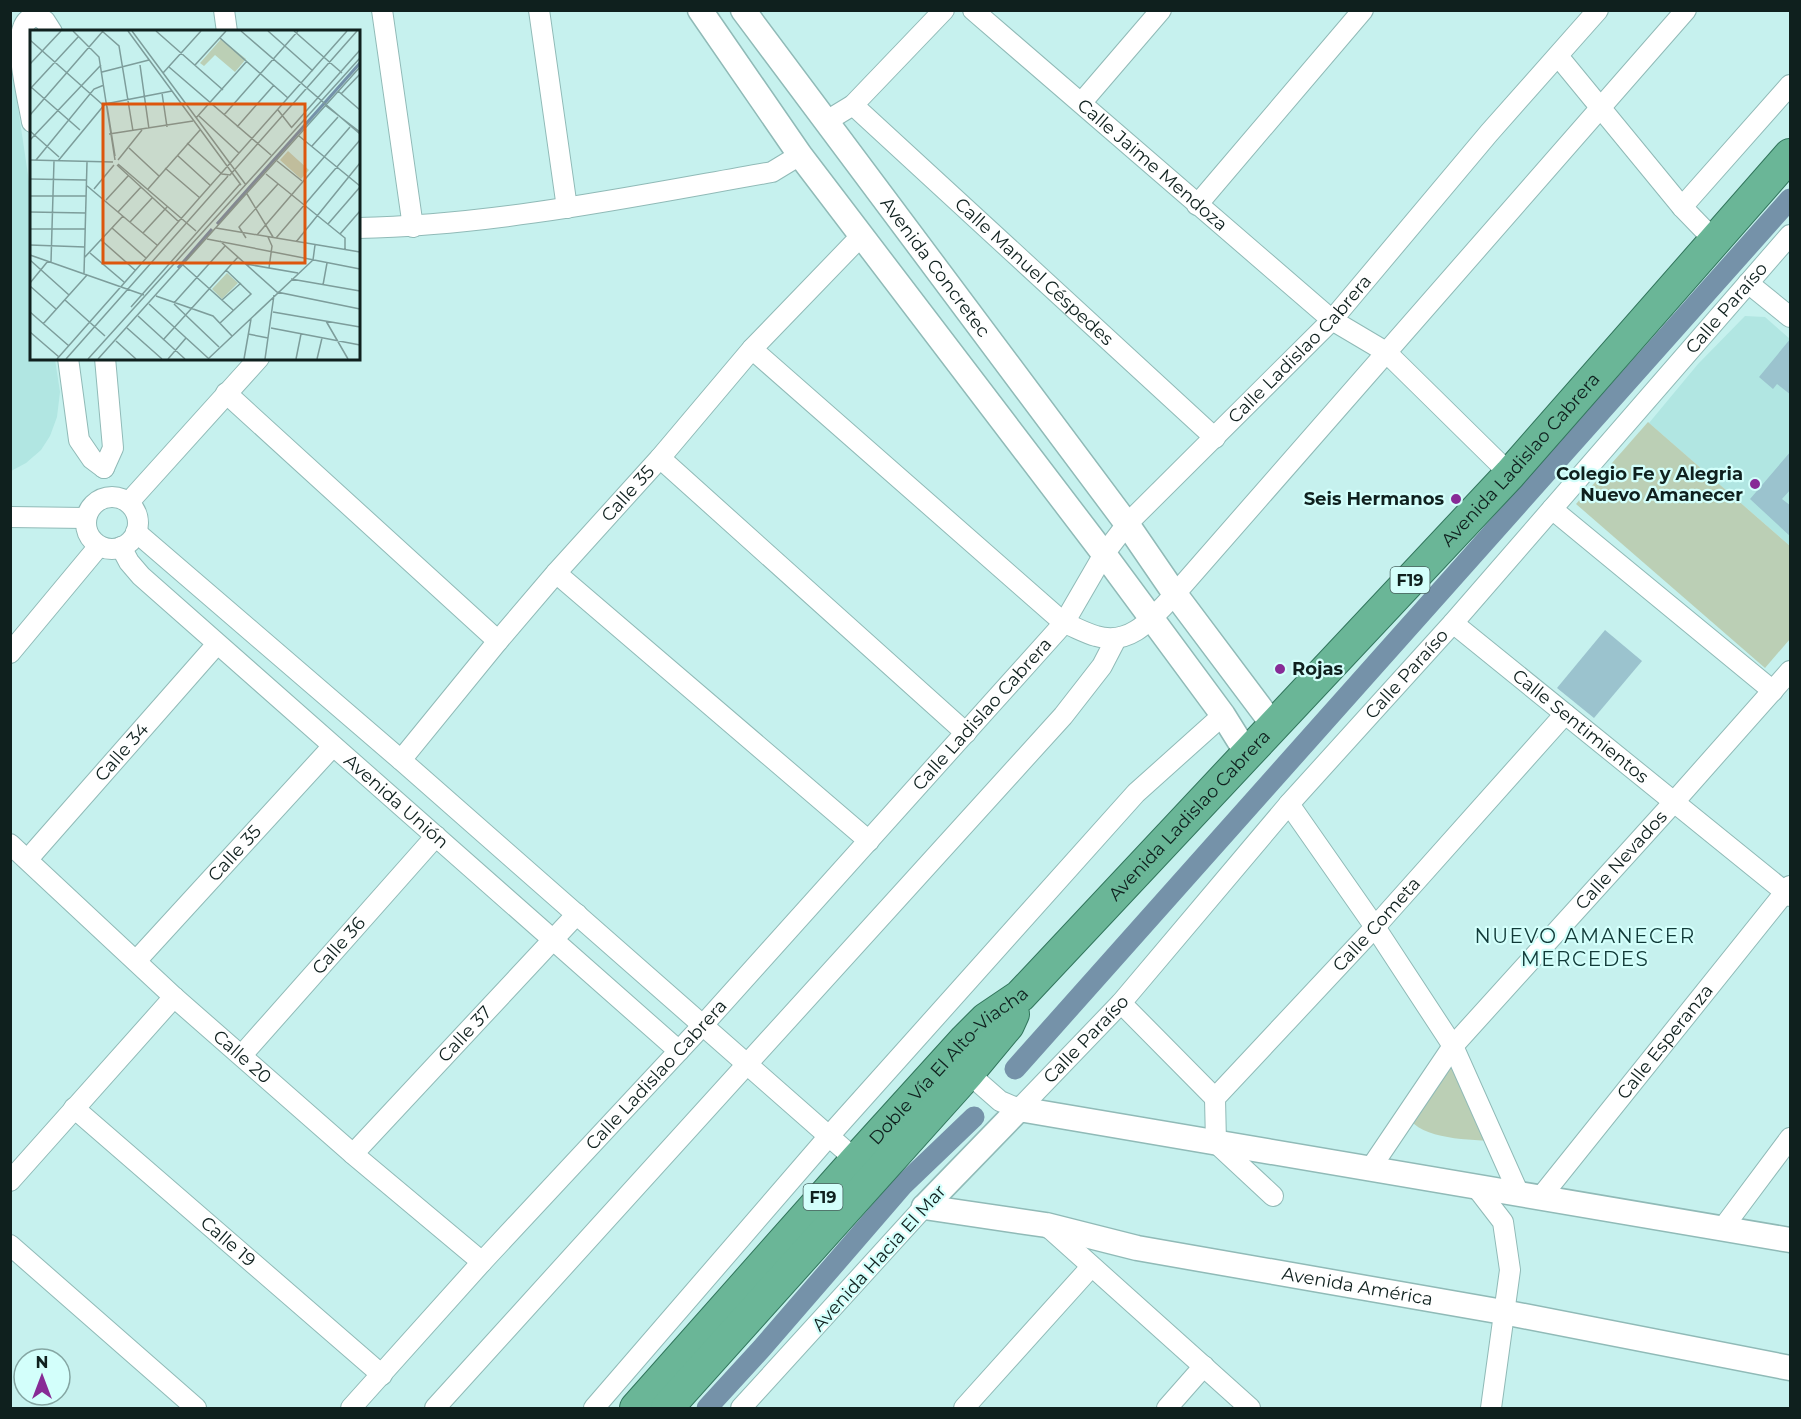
<svg xmlns="http://www.w3.org/2000/svg" width="1801" height="1419" viewBox="0 0 1801 1419" font-family="Montserrat,sans-serif">
<style>
.built{fill:#b1e6e2}
.green{fill:#bbcfb5}
.lines{fill:none;stroke-linecap:round;stroke-linejoin:round}
.canal{stroke:#7592a9;stroke-width:21}
.building{fill:#9bc3ce}
.minor-casing{stroke:#90bab7;stroke-width:22}
.tertiary-casing{stroke:#90bab7;stroke-width:27}
.trunk-casing{stroke:#31755c;stroke-width:34}
.minor{stroke:#fff;stroke-width:20}
.tertiary{stroke:#fff;stroke-width:24}
.trunk{stroke:#6ab697;stroke-width:32}
.poi-dot{fill:#872b96;stroke:#d3fffb;stroke-width:2}
.labels{text-anchor:middle;stroke-width:4.5;stroke-linejoin:round;paint-order:stroke}
.shield{fill:#d3fffb;stroke:#4a6360;stroke-width:1.5}
.shield-label{font-size:16px;font-weight:bold;fill:#0f201e}
.street-label{font-size:18px;fill:#0f201e;stroke:#d3fffb}
.poi-label{font-size:18px;font-weight:bold;fill:#0f201e;stroke:#d3fffb;text-anchor:end}
.neighbourhood-label{font-size:20px;letter-spacing:1.5px;fill:#113a38;stroke:#d3fffb}
.inset-river{fill:none;stroke:#7592a9;stroke-width:3}
.inset-road{fill:none;stroke:#7d9d9b;stroke-width:1.5}
.view{fill:#dd560d;fill-opacity:0.15;stroke:#dd560d;stroke-width:3}
.inset-edge{fill:none;stroke:#0f201e;stroke-width:3}
</style>
<rect width="100%" height="100%" fill="#c6f1ee"/>
<!-- built -->
<g class="built">
<path d="M10 54 31 195 32 358 55 359 60 392 57 417 50 436 41 450 26 463 11 471Z"/>
<path d="M1745 316 1765 317 1790 339V546L1649 423 1698 364Z"/>
</g>
<!-- green -->
<g class="green">
<path d="M1648 422 1790 546V639L1765 668 1576 504Z"/>
<path d="M1454 1060 1506 1142C1477 1139 1429 1142 1410 1120Z"/>
</g>
<g class="lines">
<!-- canal -->
<g class="canal">
<path d="M1015 1069 1790 199"/>
<path d="M707 1408 762 1348 903 1185 974 1117"/>
</g>
</g>
<!-- building -->
<g class="building">
<path d="M1791 338V395L1777 384 1773 389 1759 377Z"/>
<path d="M1791 451V489L1782 499 1791 506V537L1750 499Z"/>
<path d="M1605 630 1642 661 1594 718 1557 688Z"/>
</g>
<g class="lines">
<!-- minor casing -->
<g class="minor-casing">
<g id="minor">
<path d="M35 10 36 15 45 21 52 32"/>
<path d="M224 10 227 32"/>
<path d="M382 10 413 227"/>
<path d="M539 10 567 208"/>
<path id="s1" d="M973 10 1332 320 1386 352 1510 474"/>
<path d="M1558 56 1682 207 1714 240"/>
<path d="M1082 102 1161 10"/>
<path id="s2" d="M853 105 1215 438"/>
<path d="M32 122C28 99 15 47 23 28 25 21 30 18 36 15"/>
<path d="M825 122 853 105 944 10"/>
<path d="M1197 205 1363 10"/>
<path d="M1682 207 1790 85"/>
<path d="M358 228C498 225 635 196 772 172L800 155"/>
<path d="M1748 283 1790 317"/>
<path d="M752 349 1064 623C1075 627 1085 633 1096 636 1131 647 1153 617 1175 594L1686 10"/>
<path d="M68 358 79 440 92 459 104 468"/>
<path d="M226 393 498 641"/>
<path d="M660 458 966 733"/>
<path d="M104 468 113 448 105 358"/>
<circle cx="112" cy="523" r="26"/>
<path d="M129 502 259 358"/>
<path d="M1552 509 1773 691"/>
<path d="M10 517 85 518"/>
<path d="M136 532 401 760 856 1160"/>
<path id="s3" d="M121 547 129 562 141 576 679 1051"/>
<path d="M556 573 869 841"/>
<path id="s4" d="M1453 623 1790 896"/>
<path d="M10 653 99 546"/>
<path id="s5" d="M401 760 498 641 556 573 660 458 752 349 862 235"/>
<path d="M1289 804 1375 927 1453 1046 1519 1194"/>
<path id="s6" d="M10 844 174 997 353 1154 482 1262"/>
<path id="s7" d="M28 859 217 644"/>
<path id="s8" d="M136 961 333 746"/>
<path d="M1121 1003 1215 1098"/>
<path id="s9" d="M242 1055 436 836"/>
<path id="s10" d="M968 1073 1000 1101 1019 1109 1121 1003 1289 804 1453 623 1790 235"/>
<path id="s11" d="M74 1108 382 1375"/>
<path id="s12" d="M353 1154 577 914"/>
<path id="s13" d="M1370 1169 1453 1046 1674 802 1790 671"/>
<path d="M10 1181 174 997"/>
<path d="M1476 1187 1503 1222 1510 1270 1491 1408"/>
<path id="s14" d="M1273 1196 1216 1143 1215 1098 1375 927 1565 714"/>
<path id="s15" d="M1540 1198 1790 886"/>
<path d="M1046 1225 1250 1408"/>
<path d="M1722 1229 1790 1138"/>
<path d="M10 1245 196 1408"/>
<path id="s16" d="M351 1408 482 1262 703 1025 1064 623 1104 554 1127 524 1332 320 1489 133 1598 10"/>
<path d="M435 1408 1063 716 1102 666 1116 639"/>
<path d="M594 1408 829 1136 1136 793 1223 715"/>
<path d="M741 1408 924 1207"/>
<path d="M964 1408 1091 1267"/>
<path d="M1167 1408 1204 1366"/>
</g>
</g>
<!-- tertiary casing -->
<g class="tertiary-casing">
<g id="tertiary">
<path d="M700 10 800 155 1104 554 1223 715 1248 755"/>
<path id="s17" d="M743 10 1127 524 1175 594 1274 726"/>
<path d="M924 1207 1019 1109 1790 1240"/>
<path id="s18" d="M924 1207 1046 1225 1137 1248 1503 1312 1790 1368"/>
</g>
</g>
<!-- trunk casing -->
<g class="trunk-casing">
<g id="trunk">
<path id="s19" d="M636 1408 856 1160 965 1040 986 1019 1020 996 1510 474 1790 155"/>
<path d="M667 1408 968 1073 1008 1025 1013 1014"/>
</g>
</g>
<!-- minor -->
<use href="#minor" class="minor"/>
<!-- tertiary -->
<use href="#tertiary" class="tertiary"/>
<!-- trunk -->
<use href="#trunk" class="trunk"/>
</g>
<!-- markers -->
<g class="poi-dot">
<circle cx="1755" cy="484" r="6"/>
<circle cx="1456" cy="499" r="6"/>
<circle cx="1280" cy="669" r="6"/>
</g>
<g class="labels">
<!-- shield labels -->
<g class="shield">
<rect x="1390.5" y="567" width="39" height="26" rx="4.5"/>
<rect x="803.5" y="1184" width="39" height="26" rx="4.5"/>
</g>
<g class="shield-label">
<text x="1410" y="586">F19</text>
<text x="823" y="1203">F19</text>
</g>
<!-- street labels -->
<g class="street-label">
<text dy="6" stroke="none"><textPath href="#s1" startOffset="237">Calle Jaime Mendoza</textPath></text>
<text dy="6" stroke="none"><textPath href="#s17" startOffset="321">Avenida Concretec</textPath></text>
<text dy="6" stroke="none"><textPath href="#s2" startOffset="246">Calle Manuel Céspedes</textPath></text>
<text dy="6" stroke="none"><textPath href="#s10" startOffset="1132">Calle Paraíso</textPath></text>
<text dy="6" stroke="none"><textPath href="#s16" startOffset="1424">Calle Ladislao Cabrera</textPath></text>
<text dy="6" stroke="none"><textPath href="#s19" startOffset="1298">Avenida Ladislao Cabrera</textPath></text>
<text dy="6" stroke="none"><textPath href="#s5" startOffset="350">Calle 35</textPath></text>
<text dy="6" stroke="none"><textPath href="#s10" startOffset="646">Calle Paraíso</textPath></text>
<text dy="6" stroke="none"><textPath href="#s16" startOffset="938">Calle Ladislao Cabrera</textPath></text>
<text dy="6" stroke="none"><textPath href="#s4" startOffset="164">Calle Sentimientos</textPath></text>
<text dy="6" stroke="none"><textPath href="#s7" startOffset="142">Calle 34</textPath></text>
<text dy="6" stroke="none"><textPath href="#s3" startOffset="376">Avenida Unión</textPath></text>
<text dy="6" stroke="none"><textPath href="#s19" startOffset="812">Avenida Ladislao Cabrera</textPath></text>
<text dy="6" stroke="none"><textPath href="#s8" startOffset="146">Calle 35</textPath></text>
<text dy="6" stroke="none"><textPath href="#s13" startOffset="399">Calle Nevados</textPath></text>
<text dy="6" stroke="none"><textPath href="#s14" startOffset="360">Calle Cometa</textPath></text>
<text dy="6" stroke="none"><textPath href="#s9" startOffset="146">Calle 36</textPath></text>
<text dy="6" stroke="none"><textPath href="#s12" startOffset="164">Calle 37</textPath></text>
<text dy="6" stroke="none"><textPath href="#s10" startOffset="160">Calle Paraíso</textPath></text>
<text dy="6" stroke="none"><textPath href="#s15" startOffset="200">Calle Esperanza</textPath></text>
<text dy="6" stroke="none"><textPath href="#s6" startOffset="315">Calle 20</textPath></text>
<text dy="6" stroke="none"><textPath href="#s16" startOffset="452">Calle Ladislao Cabrera</textPath></text>
<text dy="6" stroke="none"><textPath href="#s19" startOffset="464">Doble Vía El Alto-Viacha</textPath></text>
<text dy="6" stroke="none"><textPath href="#s11" startOffset="204">Calle 19</textPath></text>
<text transform="translate(879 1258) rotate(-48)" y="6">Avenida Hacia El Mar</text>
<text dy="6" stroke="none"><textPath href="#s18" startOffset="441">Avenida América</textPath></text>
</g>
<!-- poi labels -->
<g class="poi-label">
<text x="1743" y="480">Colegio Fe y Alegria<tspan x="1743" dy="21">Nuevo Amanecer</tspan></text>
<text x="1444" y="505">Seis Hermanos</text>
<text x="1292" y="675" text-anchor="start">Rojas</text>
</g>
<!-- neighbourhood labels -->
<g class="neighbourhood-label">
<text x="1585" y="943">NUEVO AMANECER<tspan x="1585" dy="23">MERCEDES</tspan></text>
</g>
</g>
<!-- overview -->
<g transform="translate(30 30)">
<rect width="330" height="330" fill="#c6f1ee"/>
<path d="M191 9 216 29 205 42 185 25 174 36 170 33ZM258 121 279 140 271 149 250 130ZM197 243 208 253 192 269 182 259Z" fill="#bbcfb5"/>
<path class="inset-river" d="M187 194 330 33M148 238 182 199"/>
<path class="inset-road" d="M43 1 69 27 85 130M72 1 89 16 103 101M98 1 211 155M102 1 216 155M126 1 193 60M211 1 330 104M238 1 283 41M264 1 312 43M190 8 258 68M0 10 73 75M0 34 31 1M110 35 119 99M165 35 196 1M139 37 241 125M72 42 119 30M133 43 171 1M1 57 50 100M0 59 49 6M308 61 330 80M132 63 137 97M311 64 330 44M77 76 85 126M296 76 330 102M248 80 262 98M0 85 73 1M194 85 268 1M169 86 209 123M166 88 217 31M207 97 244 55M262 97 330 20M0 101 29 127M79 104 163 91M269 106 330 156M0 110 71 35M157 113 192 144 200 145 327 1M282 116 308 87M99 118 129 146M147 125 181 156M0 130 83 132M6 130 64 59 74 55M88 130 112 100M28 131 75 74 142 61M247 131 272 151M88 134 166 201M87 135 149 192M135 138 170 168M236 144 315 208V220M0 149 56 150M56 155 127 215M64 159 84 135M118 159 170 100M217 164 243 207M0 166H56M76 170 98 146M0 182 56 183M88 182 111 157M100 192 122 168M298 194 330 157M82 198 116 228M186 198 330 222M0 199H55M113 203 137 177M310 204 330 181M227 205 320 97M238 207 242 216 239 238M216 208 209 197 248 154M246 208 330 110M177 209 330 239M71 210 105 240M190 211 247 262 330 279M266 212 330 133M0 215 55 217M60 223 94 252M0 225 114 265M54 228 93 186M0 230 39 265M21 232 24 131M216 234 268 243M153 235 203 280M54 244 57 132M261 249 330 261M0 253 18 231M293 255 297 233M0 256 26 279M126 266 183 286 202 306M35 270 75 306M192 270 211 253M144 273 195 216M119 274 178 328M144 274 189 317M101 277 210 154M0 282 39 316M243 282 330 297M108 286 155 329M296 291 318 329M190 293 221 264 196 240M13 294 57 245M97 298 132 329M241 298 330 315M0 302 29 327M218 304 238 308M133 310 208 227M86 311 106 329M27 329 317 1M36 329 198 146M58 329 330 28M68 329 330 37M138 329 156 308M178 329 283 230 285 215M214 329 221 289M235 329 244 265M266 329 271 304M287 329 292 308"/>
<path class="view" d="M73 74H275V233H73Z"/>
<rect width="330" height="330" class="inset-edge"/>
</g>
<!-- border -->
<rect width="1801" height="1419" fill="none" stroke="#0f201e" stroke-width="24"/>
<!-- north arrow -->
<g transform="translate(42 1377)"><circle r="28" fill="#d3fffb" stroke="#85a6a3" stroke-width="1.5"/>
<path d="M0-4.5L10 22L0 15L-10 22Z" fill="#872b96"/>
<text y="-9" font-size="16" font-weight="bold" text-anchor="middle" fill="#0f201e">N</text>
</g>
</svg>
